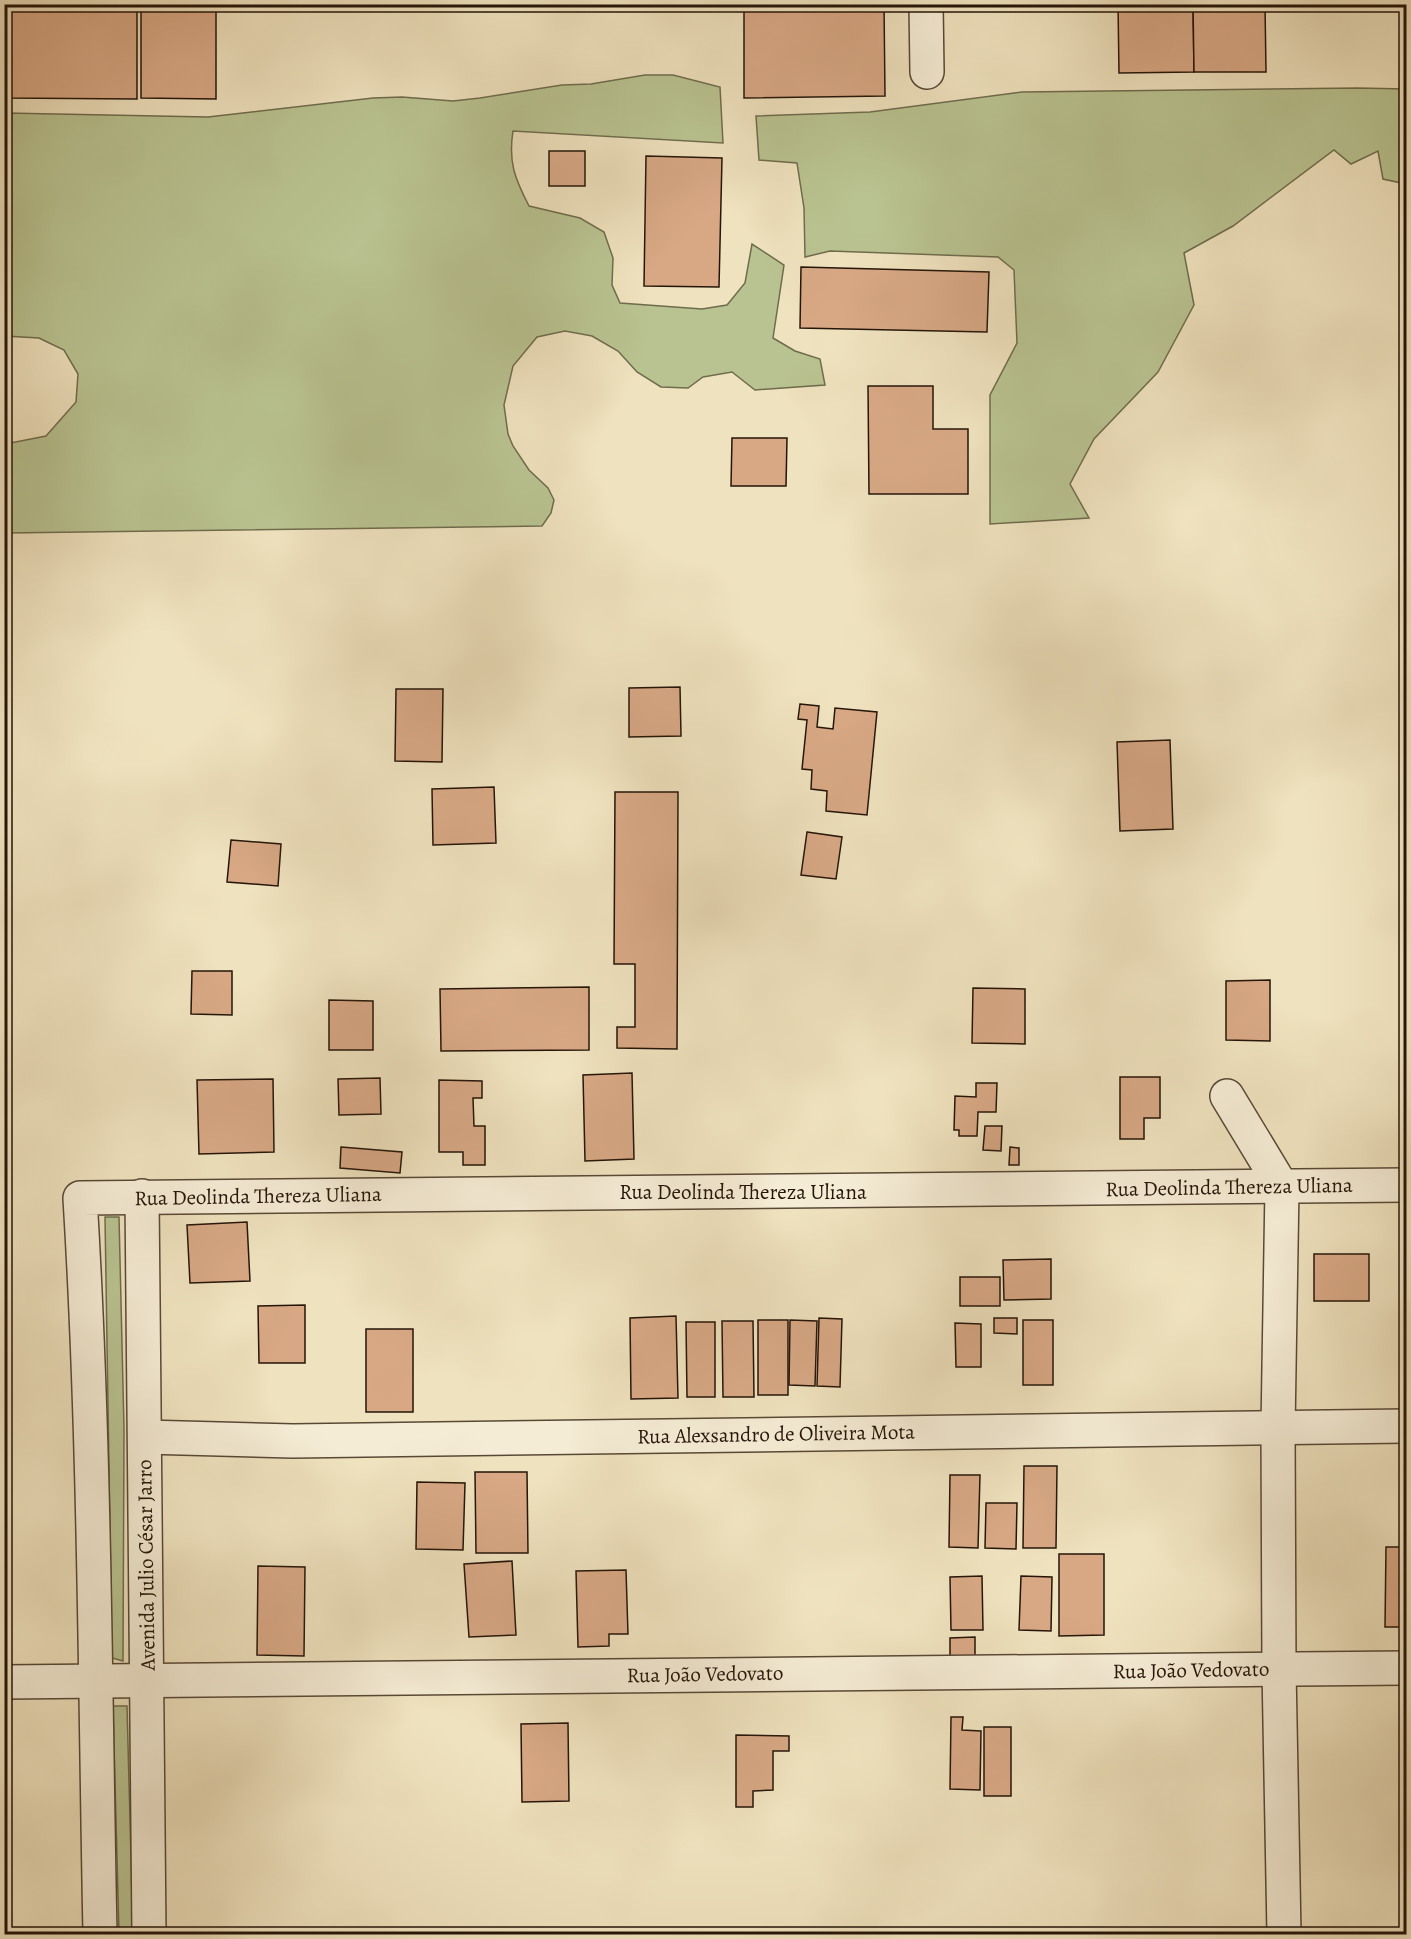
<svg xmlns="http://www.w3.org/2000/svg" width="1411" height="1939" viewBox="0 0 1411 1939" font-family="Alegreya,serif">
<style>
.green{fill:#b9c391;stroke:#6f6c4d;stroke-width:1.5}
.building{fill:#d8a885;stroke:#251509;stroke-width:1.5}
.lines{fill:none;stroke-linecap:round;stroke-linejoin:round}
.minor-casing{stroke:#584836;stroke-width:36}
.minor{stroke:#f5ecd5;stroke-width:33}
.labels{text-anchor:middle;stroke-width:4.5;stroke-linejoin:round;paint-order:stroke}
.street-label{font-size:21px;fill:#251509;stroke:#f5ecd5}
</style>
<rect width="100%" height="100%" fill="#efe2be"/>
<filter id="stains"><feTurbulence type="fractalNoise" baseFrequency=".00333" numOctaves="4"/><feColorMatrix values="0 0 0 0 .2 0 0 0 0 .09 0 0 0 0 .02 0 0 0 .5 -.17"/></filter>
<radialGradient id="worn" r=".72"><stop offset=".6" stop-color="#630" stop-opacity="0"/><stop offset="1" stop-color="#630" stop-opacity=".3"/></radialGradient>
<!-- green -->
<g class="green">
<path d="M645 75H673L720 87 723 143 513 131C508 162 515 179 529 206L580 218 604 232 613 258 612 285 620 303 702 309 727 305 745 283 752 244 784 265 773 338 795 351 820 359 825 385 755 390 732 372 703 377 688 388 661 387 637 372 618 351 592 336 565 331 537 337 513 366 504 405 508 434 513 446 529 470 548 488 554 500 551 513 542 526 5 533V444L46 436 76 402 78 374 64 350 39 338 5 336V113L208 117 373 98 402 97 453 101 480 98 562 85 591 84Z"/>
<path d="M1358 88 1406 89V184L1383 179 1378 151 1351 164 1334 150 1233 226 1184 253 1194 305 1158 372 1094 439 1070 484 1089 518 990 524V395L1017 343 1014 270 998 257 830 251 805 257 804 208 797 163 759 160 756 116 870 112 1022 92Z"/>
<path d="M105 1217H119L124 1429 123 1661 112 1658Z"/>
<path d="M113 1706H127L133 1934H119Z"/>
</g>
<!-- building -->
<g class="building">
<path d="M4 4 137 5V99L4 98Z"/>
<path d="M141 4H216V99L141 98Z"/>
<path d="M744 4H884L885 96 744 98Z"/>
<path d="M1118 4H1193L1194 72 1119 73Z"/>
<path d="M1193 4H1265L1266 72H1194Z"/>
<rect x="549" y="151" width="36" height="35"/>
<path d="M646 156 722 158 719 287 644 286Z"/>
<path d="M801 267 989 272 987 332 800 328Z"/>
<path d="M868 386H933V429H968V494H869Z"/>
<path d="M732 438H787L786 486H731Z"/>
<path d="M680 687 681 736 629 737V688Z"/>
<path d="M396 689H443L442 762 395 761Z"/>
<path d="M800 704 819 706 817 727 833 729 835 708 877 712 867 815 826 811 827 791 811 789 812 770 802 769 807 720 798 719Z"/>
<path d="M1170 740 1173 829 1120 831 1117 742Z"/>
<path d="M494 787 496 843 433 845 432 789Z"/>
<path d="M615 792H678L677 1049 617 1048V1027H635V964H614Z"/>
<path d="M807 832 842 837 836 879 801 875Z"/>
<path d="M231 840 281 844 278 886 227 882Z"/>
<path d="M192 971H232V1015L191 1014Z"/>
<path d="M1270 980V1041L1226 1040V981Z"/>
<path d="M589 987V1050L441 1051 440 989Z"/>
<path d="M973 988 1025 989V1044L972 1043Z"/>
<path d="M329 1000 373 1001V1050H329Z"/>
<path d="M632 1073 634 1159 585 1161 583 1075Z"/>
<path d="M1120 1077H1160V1118H1144V1139H1120Z"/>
<path d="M380 1078 381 1114 339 1115 338 1079Z"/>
<path d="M273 1079 274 1152 199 1154 197 1080Z"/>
<path d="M439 1080 482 1081V1098H473L474 1126H485V1165H463V1152H439Z"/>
<path d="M976 1083H997L996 1112H978L977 1136H959V1130H954L955 1096 976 1097Z"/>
<path d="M985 1126H1002L1001 1151 983 1150Z"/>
<path d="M341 1147 402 1152 400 1173 340 1168Z"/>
<path d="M1010 1147 1019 1148V1165H1009Z"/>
<path d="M247 1222 250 1281 190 1283 187 1225Z"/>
<rect x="1314" y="1254" width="55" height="47"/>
<path d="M1051 1259V1299L1004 1300 1003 1260Z"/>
<rect x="960" y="1277" width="40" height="29"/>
<path d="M305 1305V1363H259L258 1306Z"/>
<path d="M676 1316 678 1398 631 1399 630 1318Z"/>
<path d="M819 1318 842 1319 840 1387 817 1386Z"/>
<path d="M994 1318H1017V1334L994 1333Z"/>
<rect x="758" y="1320" width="30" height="75"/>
<path d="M790 1320 817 1321 815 1386 789 1385Z"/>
<rect x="1023" y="1320" width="30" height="65"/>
<path d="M722 1321H753L754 1397H723Z"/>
<path d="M686 1322H715V1397H687Z"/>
<path d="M955 1323 981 1324V1367H956Z"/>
<rect x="366" y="1329" width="47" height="83"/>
<path d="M1024 1466H1057L1056 1548H1023Z"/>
<path d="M475 1472H527L528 1553H476Z"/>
<path d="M950 1475H980L978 1548 949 1547Z"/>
<path d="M417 1482 465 1483 463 1550 416 1549Z"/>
<path d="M986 1503H1017L1016 1549 985 1548Z"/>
<path d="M1386 1547H1406V1627H1385Z"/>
<path d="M1059 1554H1104V1635L1059 1636Z"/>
<path d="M512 1561 516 1635 469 1637 464 1564Z"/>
<path d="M258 1566 305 1567 304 1656 257 1655Z"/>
<path d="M626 1570 628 1634H609V1646L578 1647 576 1571Z"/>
<path d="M982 1576 983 1630H951L950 1577Z"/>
<path d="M1021 1576 1052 1577 1051 1631 1019 1630Z"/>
<path d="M975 1637V1656L950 1657V1638Z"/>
<path d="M951 1717H963L962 1730 981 1731 980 1790 950 1789Z"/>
<path d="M568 1723 569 1801 522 1802 521 1724Z"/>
<rect x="984" y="1727" width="27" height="69"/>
<path d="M736 1735 789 1736V1751H773V1790L753 1791V1807H736Z"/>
</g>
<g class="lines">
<!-- minor casing -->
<g class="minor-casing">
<g id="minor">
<path d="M926 4 927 72"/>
<path d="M1227 1096 1282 1187 1278 1428 1279 1669 1284 1934"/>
<path d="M142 1196 149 1934"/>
<path d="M145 1437 293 1441 1406 1426"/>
<path d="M4 1682 1406 1668"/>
<path d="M100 1934C95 1689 95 1443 80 1198L1406 1185"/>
</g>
</g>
<!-- minor -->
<use href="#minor" class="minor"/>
</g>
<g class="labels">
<!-- street labels -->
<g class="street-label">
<text transform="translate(1229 1187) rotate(-1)" y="7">Rua Deolinda Thereza Uliana</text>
<text x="743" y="1199">Rua Deolinda Thereza Uliana</text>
<text transform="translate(258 1196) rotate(-1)" y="7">Rua Deolinda Thereza Uliana</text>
<text transform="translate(776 1434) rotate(-1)" y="7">Rua Alexsandro de Oliveira Mota</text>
<text transform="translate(146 1565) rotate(-91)" y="7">Avenida Julio César Jarro</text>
<text transform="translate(1191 1670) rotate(-1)" y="7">Rua João Vedovato</text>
<text transform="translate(705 1674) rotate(-1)" y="7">Rua João Vedovato</text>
</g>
</g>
<!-- margin -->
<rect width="1411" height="1939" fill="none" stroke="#efe2be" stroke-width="24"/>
<rect x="6" y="6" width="1399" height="1927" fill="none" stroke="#251509" stroke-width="3"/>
<rect x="12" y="12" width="1387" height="1915" fill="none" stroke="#251509" stroke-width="1.5"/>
<rect width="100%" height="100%" filter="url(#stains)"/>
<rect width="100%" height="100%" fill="url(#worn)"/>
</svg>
